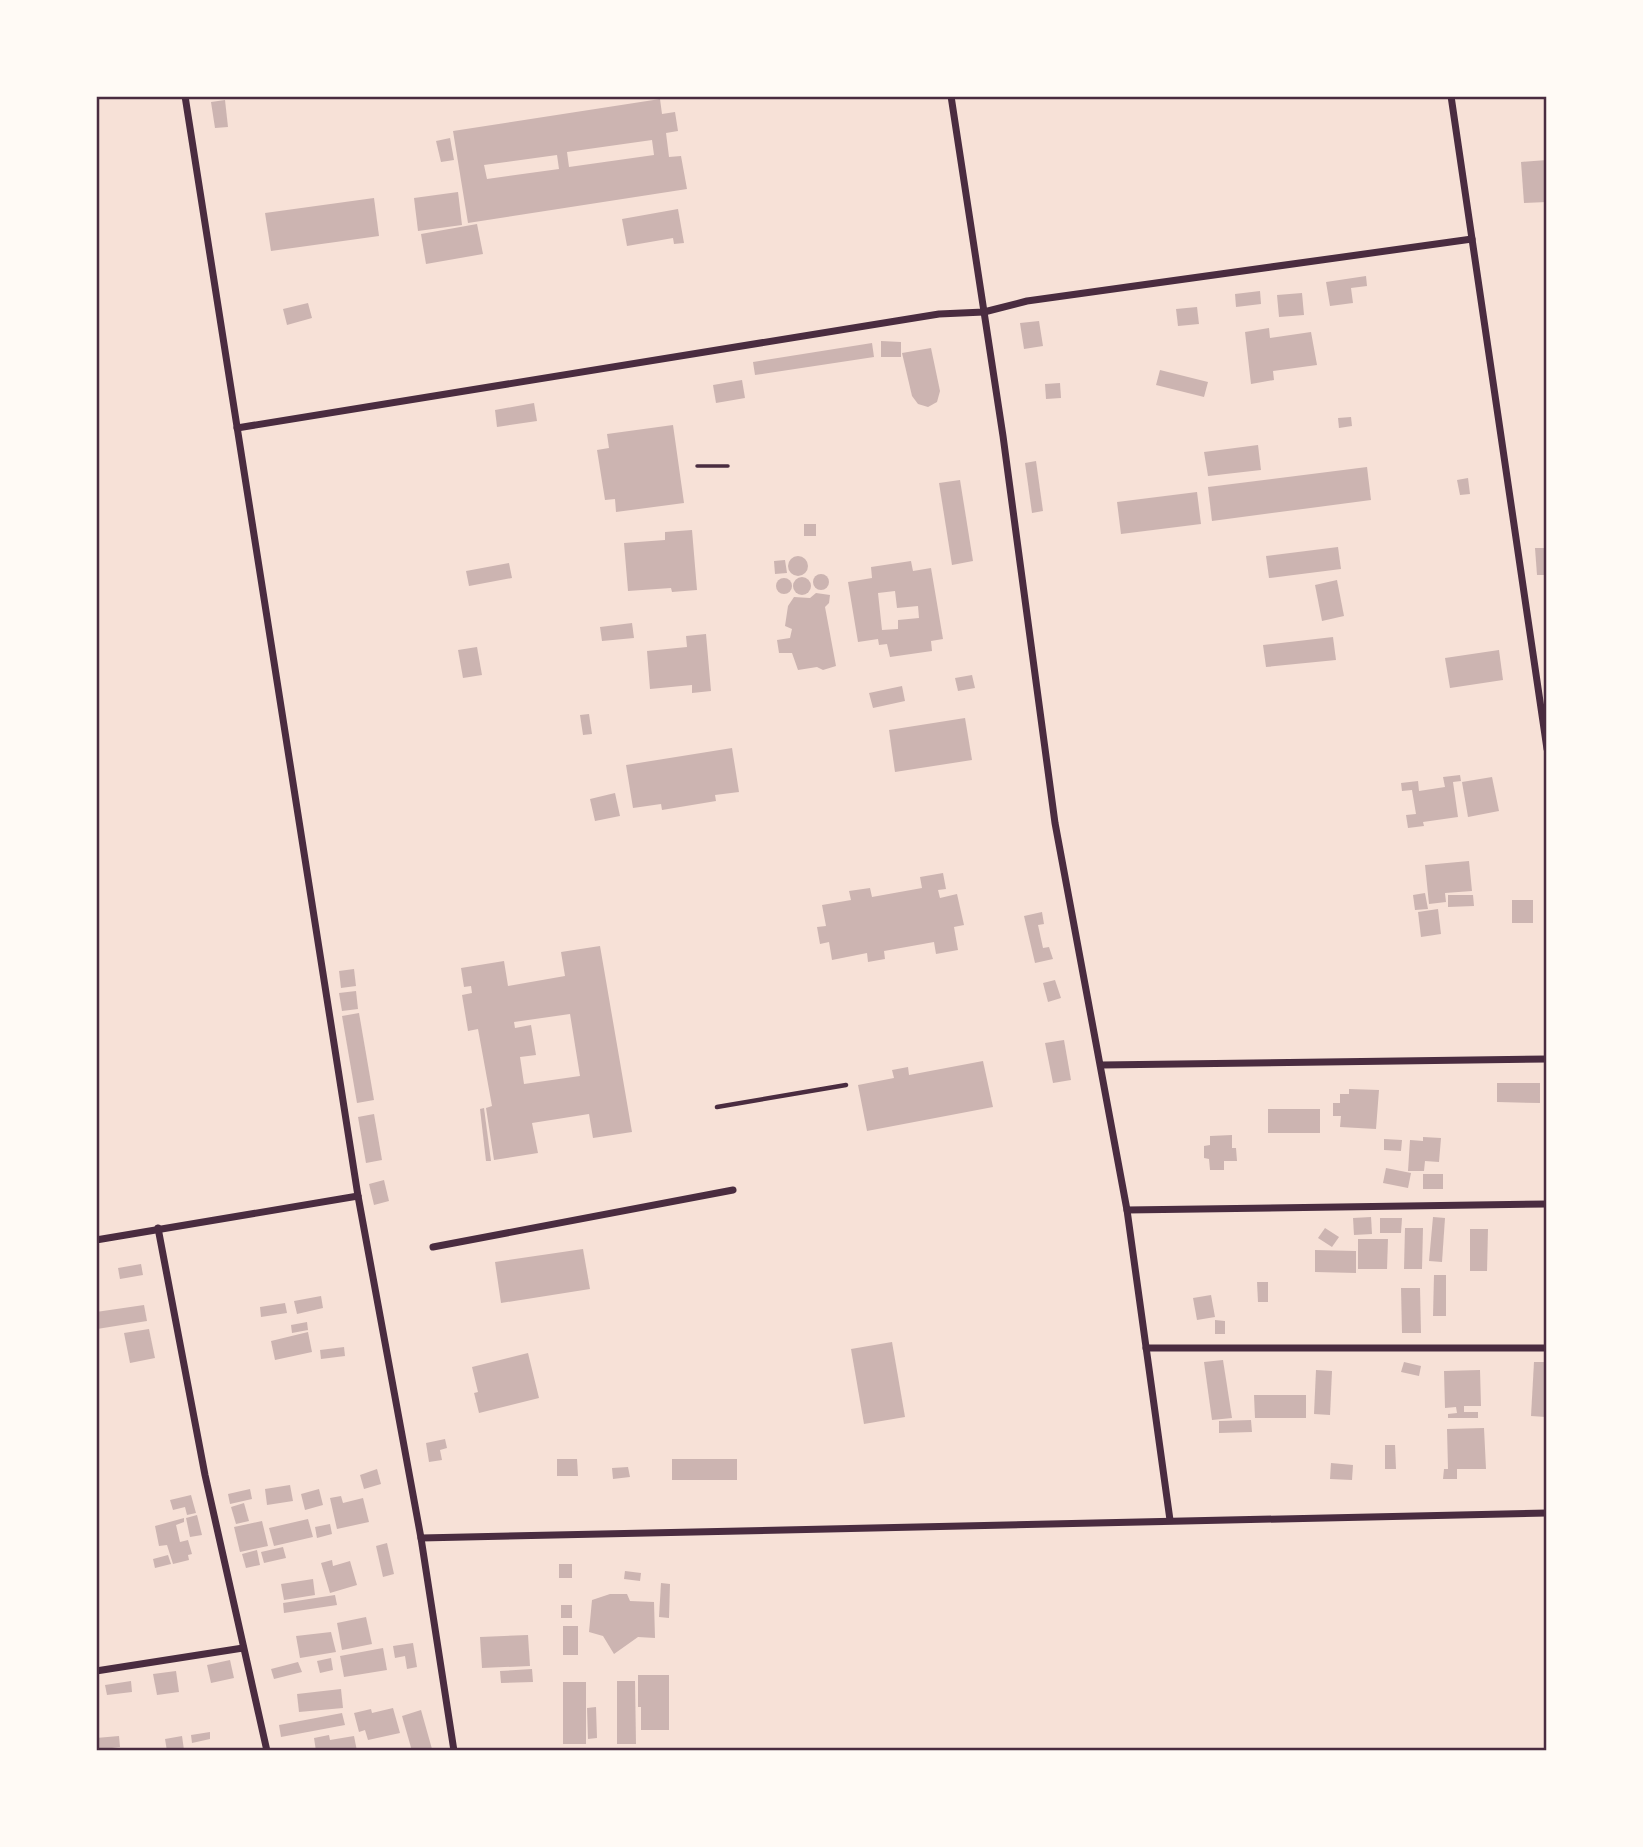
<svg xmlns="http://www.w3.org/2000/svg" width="1643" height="1847" viewBox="0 0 1643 1847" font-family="Manrope,sans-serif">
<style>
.building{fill:#ccb4b1;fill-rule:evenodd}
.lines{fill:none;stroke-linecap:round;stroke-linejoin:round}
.path{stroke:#4a2c40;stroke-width:3.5}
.service{stroke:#4a2c40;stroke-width:4.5}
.minor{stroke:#4a2c40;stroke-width:7}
.neatline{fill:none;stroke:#4a2c40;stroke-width:2.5}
</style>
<rect width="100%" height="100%" fill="#f7e1d7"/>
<!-- building -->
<g class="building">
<path d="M660 99 662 114 675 112 678 131 666 133 669 157 681 156 687 189 468 223 453 131ZM652 140 654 155 569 167 567 152ZM557 155 559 169 487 179 484 165Z"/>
<path d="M225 100 228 127 215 128 211 102Z"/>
<path d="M450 138 454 160 441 162 436 141Z"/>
<path d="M1547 160V202L1524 203 1521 162Z"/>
<path d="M458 192 462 225 418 231 414 198Z"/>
<path d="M374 198 379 236 271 251 265 213Z"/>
<path d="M678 209 684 243 674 244 673 238 627 246 622 219Z"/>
<path d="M477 224 483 254 426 264 421 234Z"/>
<path d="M1366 276 1367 286 1351 288 1353 303 1330 306 1326 282Z"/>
<path d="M1260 291 1261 304 1236 307 1235 294Z"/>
<path d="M1302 293 1304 315 1279 317 1277 295Z"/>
<path d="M308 303 312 318 287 325 283 309Z"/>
<path d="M1197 307 1199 324 1178 326 1176 309Z"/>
<path d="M1039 321 1043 346 1024 349 1020 323Z"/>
<path d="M1269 328 1270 338 1311 332 1317 365 1273 371 1274 380 1251 384 1245 332Z"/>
<path d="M881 341 901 342V357H881Z"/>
<path d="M872 343 874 357 755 375 753 362Z"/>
<path d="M931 348 940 391 937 402 928 407 918 404 912 396 902 353Z"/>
<path d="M1160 370 1208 382 1204 397 1156 385Z"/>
<path d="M742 380 745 398 716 403 713 385Z"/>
<path d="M1060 383 1061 398 1046 399 1045 384Z"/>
<path d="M534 403 537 421 497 427 495 410Z"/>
<path d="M1351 417 1352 426 1339 428 1338 418Z"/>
<path d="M673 425 684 503 616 512 615 499 605 500 597 450 609 448 607 434Z"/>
<path d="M1258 445 1261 470 1208 476 1204 452Z"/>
<path d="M1036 461 1043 511 1032 513 1025 463Z"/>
<path d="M1367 467 1371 500 1212 521 1208 487Z"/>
<path d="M1468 478 1470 494 1460 495 1457 480Z"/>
<path d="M960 480 973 561 952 565 939 483Z"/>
<path d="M1197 492 1201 524 1121 534 1117 502Z"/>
<rect x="804" y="524" width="12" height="12"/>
<path d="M692 530 697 590 672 592 671 588 628 591 624 543 665 540V532Z"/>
<path d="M1338 547 1341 569 1269 578 1266 556Z"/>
<path d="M1535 548H1547V575H1537Z"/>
<circle cx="798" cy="566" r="10"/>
<path d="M785 560 787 573 775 574 774 561Z"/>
<path d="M911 561 913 571 931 568 943 639 931 641 932 651 890 657 887 644 879 645 878 639 858 642 848 582 872 578 871 567ZM895 591 897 608 918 606 919 618 898 620V629L882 630 878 593Z"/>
<path d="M509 563 512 578 469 586 466 571Z"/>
<circle cx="821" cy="582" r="8"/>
<circle cx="802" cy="586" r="9"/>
<circle cx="784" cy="586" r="8"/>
<path d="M1337 580 1344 616 1322 621 1315 585Z"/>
<path d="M816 593 830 595 829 603 825 607 836 666 823 670 817 667 798 670 792 653H779L777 640 790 638 792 629 785 626 788 606 794 597 810 598Z"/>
<path d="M632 623 634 638 602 641 600 627Z"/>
<path d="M706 634 711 691 692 693V685L650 689 647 651 687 647 686 636Z"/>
<path d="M1333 637 1336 660 1266 667 1263 645Z"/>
<path d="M477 647 482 675 463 678 458 650Z"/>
<path d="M1499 650 1503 680 1450 688 1445 658Z"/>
<path d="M972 675 975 688 958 691 955 678Z"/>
<path d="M902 686 905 701 873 708 869 693Z"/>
<path d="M589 714 592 734 583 735 580 715Z"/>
<path d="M965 718 972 760 895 772 889 730Z"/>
<path d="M732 748 739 792 715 795 716 801 662 810 661 804 633 808 626 765Z"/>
<path d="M1460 775 1461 781 1453 782 1458 817 1423 822 1424 826 1408 828 1406 815 1416 814 1412 790 1402 791 1401 783 1418 781 1419 791 1445 787 1443 777Z"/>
<path d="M1492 777 1499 811 1468 817 1462 782Z"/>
<path d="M615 793 620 816 595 821 590 799Z"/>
<path d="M1469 861 1472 891 1445 893 1446 902 1429 904 1425 865Z"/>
<path d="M943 873 946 889 938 890 940 898 957 894 964 925 954 927 958 950 936 954 934 942 884 951 885 959 868 962 867 953 832 960 829 942 820 944 817 927 826 926 822 905 851 900 849 891 870 888 872 897 922 888 920 877Z"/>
<path d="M1425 893 1428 909 1415 910 1413 895Z"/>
<path d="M1448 895H1473L1474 906 1448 907Z"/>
<rect x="1512" y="900" width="21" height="23"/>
<path d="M1438 909 1441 934 1421 937 1418 912Z"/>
<path d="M1042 912 1044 924 1038 925 1043 948 1049 947 1053 959 1035 963 1024 916Z"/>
<path d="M600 946 632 1132 593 1138 589 1114 532 1123 538 1153 494 1160 486 1108 492 1106 478 1029 468 1031 462 995 472 993 471 986 464 987 461 968 504 961 508 986 565 976 561 952ZM570 1014 580 1076 524 1084 520 1057 536 1055 531 1025 515 1028 514 1022Z"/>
<path d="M354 969 356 986 341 988 339 971Z"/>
<path d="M1055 980 1061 998 1048 1002 1043 983Z"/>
<path d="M356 991 358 1009 342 1011 339 993Z"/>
<path d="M359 1013 374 1100 357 1103 342 1016Z"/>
<path d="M1064 1040 1071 1080 1053 1083 1045 1043Z"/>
<path d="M983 1061 993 1107 867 1131 858 1085 894 1078 892 1070 908 1067 909 1075Z"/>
<path d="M1497 1083H1540V1103L1497 1102Z"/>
<path d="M1349 1089 1379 1090 1376 1129 1340 1127 1341 1116H1333V1103H1340V1094H1349Z"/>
<path d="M484 1108 491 1161H486L480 1109Z"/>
<rect x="1268" y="1109" width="52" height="24"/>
<path d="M374 1114 382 1160 366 1163 358 1117Z"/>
<path d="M1232 1135V1148H1236L1237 1161H1224V1170H1210L1209 1159 1204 1158V1146L1210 1145V1136Z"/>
<path d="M1423 1137 1441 1138 1439 1162 1425 1161 1424 1171H1408L1410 1140 1423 1141Z"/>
<path d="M1384 1139 1402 1140 1401 1151 1384 1150Z"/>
<path d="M1386 1168 1411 1173 1408 1188 1383 1183Z"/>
<rect x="1423" y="1174" width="20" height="15"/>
<path d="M384 1180 389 1201 374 1205 369 1184Z"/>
<path d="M1371 1217 1372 1234 1354 1235 1353 1218Z"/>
<path d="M1433 1217 1445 1218 1442 1262 1429 1261Z"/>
<path d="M1380 1218H1402L1401 1233H1380Z"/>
<path d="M1325 1228 1339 1237 1332 1247 1318 1238Z"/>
<path d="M1405 1228H1423L1422 1269H1404Z"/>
<path d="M1470 1229H1488L1487 1271H1470Z"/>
<path d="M1358 1239H1388L1387 1269H1358Z"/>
<path d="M583 1249 590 1289 501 1303 495 1262Z"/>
<path d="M1315 1250 1356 1251V1273L1315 1272Z"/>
<path d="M141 1264 143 1275 120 1279 118 1268Z"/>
<path d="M1434 1275H1446V1316H1433Z"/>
<path d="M1257 1282H1268V1302H1258Z"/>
<path d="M1401 1288H1420L1421 1333H1402Z"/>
<path d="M1211 1295 1215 1317 1197 1320 1193 1298Z"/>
<path d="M321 1296 323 1308 297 1314 294 1301Z"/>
<path d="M285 1303 287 1313 261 1317 260 1307Z"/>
<path d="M144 1305 147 1321 97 1329 96 1312Z"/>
<path d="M1215 1320 1225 1321V1334H1215Z"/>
<path d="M307 1322 308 1330 292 1333 291 1325Z"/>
<path d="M149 1329 155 1358 130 1363 124 1333Z"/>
<path d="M308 1332 312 1352 275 1360 271 1341Z"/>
<path d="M892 1342 905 1417 864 1424 851 1349Z"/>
<path d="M344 1347 345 1356 321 1359 320 1350Z"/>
<path d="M528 1353 539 1398 479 1413 474 1393 478 1392 472 1367Z"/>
<path d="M1223 1360 1232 1418 1212 1420 1204 1362Z"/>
<path d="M1404 1362 1421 1366 1419 1376 1401 1372Z"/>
<path d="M1534 1362H1547L1546 1417 1531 1416Z"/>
<path d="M1316 1370 1332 1371 1330 1415 1314 1414Z"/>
<path d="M1480 1370 1481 1406H1464V1412H1478V1418H1448V1414L1457 1413 1456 1407 1445 1408 1444 1371Z"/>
<path d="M1254 1395H1306V1418H1255Z"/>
<path d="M1251 1420 1252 1432 1219 1433V1421Z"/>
<path d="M1484 1428 1486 1469H1457V1479H1443L1444 1469H1448L1447 1429Z"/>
<path d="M445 1439 447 1448 440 1450 442 1460 429 1462 426 1443Z"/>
<path d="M1385 1445H1395L1396 1469H1385Z"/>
<path d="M557 1459H577L578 1476H557Z"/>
<rect x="672" y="1459" width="65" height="21"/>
<path d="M1331 1463 1353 1465 1352 1480 1330 1479Z"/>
<path d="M628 1467 630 1477 613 1479 612 1468Z"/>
<path d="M377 1469 381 1484 364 1489 360 1475Z"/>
<path d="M290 1485 293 1501 267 1505 265 1489Z"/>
<path d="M250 1489 252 1499 230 1504 228 1494Z"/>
<path d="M319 1489 323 1505 305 1510 301 1494Z"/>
<path d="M191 1495 196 1513 187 1515 185 1507 173 1510 170 1500Z"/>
<path d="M341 1496 343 1503 363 1498 369 1522 337 1529 330 1498Z"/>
<path d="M244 1503 249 1521 236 1524 231 1507Z"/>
<path d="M197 1515 202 1535 190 1537 186 1518Z"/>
<path d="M184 1518V1522L176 1525 180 1542 188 1540 192 1554 188 1555 189 1560 173 1564 167 1545 159 1546 155 1526Z"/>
<path d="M308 1519 313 1537 274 1546 269 1528Z"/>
<path d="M262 1521 268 1546 240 1552 234 1527Z"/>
<path d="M330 1524 332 1534 317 1538 315 1527Z"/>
<path d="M387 1543 394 1574 383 1577 376 1546Z"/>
<path d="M283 1547 286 1558 264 1563 261 1552Z"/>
<path d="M257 1550 260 1565 246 1568 242 1554Z"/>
<path d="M168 1555 171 1564 155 1568 153 1559Z"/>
<path d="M332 1560 333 1566 350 1561 357 1585 330 1593 321 1563Z"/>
<rect x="559" y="1564" width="13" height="14"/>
<path d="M625 1571 641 1573 640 1581 624 1579Z"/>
<path d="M313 1579 315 1595 284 1600 281 1584Z"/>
<path d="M661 1583 670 1584 669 1618 659 1617Z"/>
<path d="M610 1594H627L630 1601 654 1602 655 1638 638 1637 614 1654 603 1636 589 1632 592 1600Z"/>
<path d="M335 1595 337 1605 284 1613 283 1603Z"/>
<rect x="561" y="1605" width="11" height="13"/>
<path d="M366 1617 372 1644 342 1650 337 1623Z"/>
<rect x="563" y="1626" width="15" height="29"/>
<path d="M331 1632 336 1652 300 1658 296 1636Z"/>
<path d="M528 1635 530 1666 482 1668 480 1637Z"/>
<path d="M413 1643 417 1667 407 1669 405 1656 395 1658 393 1646Z"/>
<path d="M383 1648 387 1670 344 1677 340 1656Z"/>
<path d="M331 1658 333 1670 320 1673 317 1661Z"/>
<path d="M230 1660 234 1678 211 1683 207 1665Z"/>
<path d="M298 1662 302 1672 274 1679 271 1669Z"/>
<path d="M532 1669 533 1682 501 1683 500 1671Z"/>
<path d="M176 1671 179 1692 157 1695 153 1674Z"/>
<path d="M638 1675H669V1730H641V1707H638Z"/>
<path d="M131 1681 132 1692 107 1695 105 1685Z"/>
<path d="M617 1681H635L636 1744H617Z"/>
<rect x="563" y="1682" width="23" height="62"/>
<path d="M341 1689 343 1708 299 1712 297 1694Z"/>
<path d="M596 1707 597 1738 588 1739 587 1708Z"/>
<path d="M393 1708 400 1733 368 1740 365 1730 359 1732 354 1713 371 1709 372 1713Z"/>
<path d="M421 1710 432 1749 412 1751 402 1716Z"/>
<path d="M342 1713 345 1725 281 1737 279 1725Z"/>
<path d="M210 1732V1739L192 1743 191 1735Z"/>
<path d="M329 1735 330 1740 354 1736 357 1751H316L314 1738Z"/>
<path d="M119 1736 120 1747 96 1750V1738Z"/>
<path d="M182 1736 184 1750 167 1751 165 1739Z"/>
</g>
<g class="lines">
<!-- path -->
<path class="path" d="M697 466H728"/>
<!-- service -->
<path class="service" d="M717 1107 846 1085"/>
<!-- minor -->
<g class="minor">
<path d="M185 96 358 1196 421 1538 454 1751"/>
<path d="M951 96 1003 436 1055 823 1127 1210 1170 1520"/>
<path d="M1451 96 1547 749"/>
<path d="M237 428 939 314 984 312 1027 301 1472 239"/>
<path d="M1102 1065 1547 1059"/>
<path d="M1127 1210 1547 1204"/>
<path d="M158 1228 205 1475 267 1751"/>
<path d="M96 1240 358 1196"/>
<path d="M433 1247 733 1190"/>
<path d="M1146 1348H1547"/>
<path d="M421 1538 1547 1513"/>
<path d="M96 1671 243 1648"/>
</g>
</g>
<!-- border -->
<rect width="1643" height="1847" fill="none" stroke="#fffaf5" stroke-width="196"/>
<rect x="98" y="98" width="1447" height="1651" class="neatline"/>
</svg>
